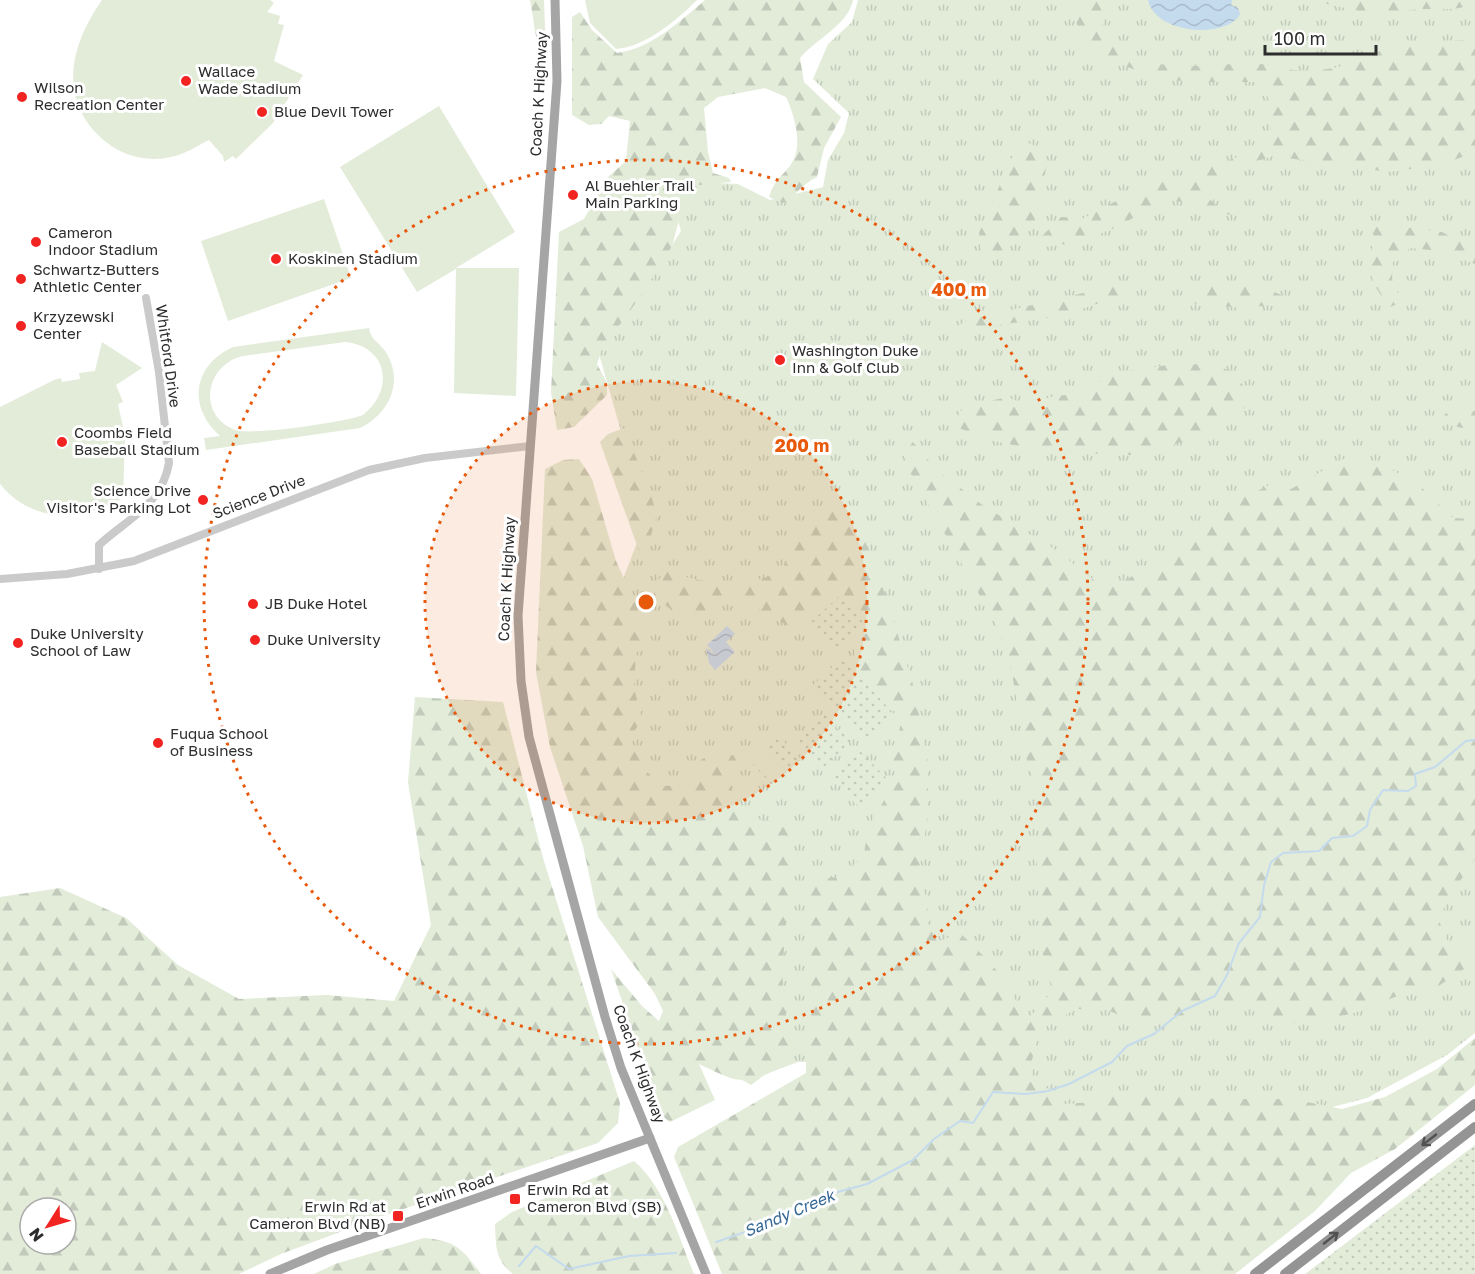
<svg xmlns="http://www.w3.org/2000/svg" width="1475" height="1274" viewBox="0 0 1475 1274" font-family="'Golos Text',sans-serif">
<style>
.grass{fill:url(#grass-tufts)}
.forest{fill:url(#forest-firs);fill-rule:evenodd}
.park{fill:url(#park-dots)}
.pitch{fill:#e2ecd9;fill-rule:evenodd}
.water{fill:url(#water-waves)}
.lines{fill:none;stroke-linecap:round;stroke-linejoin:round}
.stream{stroke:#c4daed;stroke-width:2}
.minor{stroke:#cacaca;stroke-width:8}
.major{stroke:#a5a5a5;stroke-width:9}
.highway{stroke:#949494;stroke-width:10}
.oneway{stroke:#515151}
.ring{fill:none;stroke:#e8590c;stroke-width:3;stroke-dasharray:3 6}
.poi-dot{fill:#f12422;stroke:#fff;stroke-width:2}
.labels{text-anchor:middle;stroke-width:6;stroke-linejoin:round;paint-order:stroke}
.poi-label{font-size:15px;fill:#2d2d2d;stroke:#fff;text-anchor:start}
.street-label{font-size:15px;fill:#2d2d2d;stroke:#fff}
.water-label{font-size:16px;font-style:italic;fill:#366895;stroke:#fff}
.centre{fill:#e8590c;stroke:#fff;stroke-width:3}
.ring-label{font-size:18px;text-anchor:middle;font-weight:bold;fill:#e8590c;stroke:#fff;stroke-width:6;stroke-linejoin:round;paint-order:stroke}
</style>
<defs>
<pattern id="grass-tufts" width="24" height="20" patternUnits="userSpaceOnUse" patternTransform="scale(1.5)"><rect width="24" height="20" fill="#e2ecd9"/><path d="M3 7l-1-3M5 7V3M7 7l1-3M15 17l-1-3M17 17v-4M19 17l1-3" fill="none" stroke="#c2cbbb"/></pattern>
<pattern id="forest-firs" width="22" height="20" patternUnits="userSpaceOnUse" patternTransform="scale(1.5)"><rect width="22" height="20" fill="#e2ecd9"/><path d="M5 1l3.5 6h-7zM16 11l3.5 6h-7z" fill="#c2cbbb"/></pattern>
<pattern id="park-dots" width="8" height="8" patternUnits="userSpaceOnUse" patternTransform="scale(1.5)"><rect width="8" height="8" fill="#e2ecd9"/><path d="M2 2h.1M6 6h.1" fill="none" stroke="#c2cbbb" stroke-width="1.8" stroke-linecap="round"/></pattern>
<pattern id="water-waves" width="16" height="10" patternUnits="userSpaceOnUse" patternTransform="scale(1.5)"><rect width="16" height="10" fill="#c4daed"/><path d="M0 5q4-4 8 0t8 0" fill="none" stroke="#a9bbcc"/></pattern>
</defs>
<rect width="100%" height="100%" fill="#fff"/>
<!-- grass -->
<path class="grass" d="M858 0H1475V1033L1447 1055 1367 1098 1317 1111 1066 1110 871 1062H798L767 1073 751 1085 724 1069 610 795 615 600 646 519 597 347 636 302 681 231 667 181 738 184 770 200 823 187 828 160 844 133 849 113 813 79 828 44 852 22Z"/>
<!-- forest -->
<g class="forest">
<path d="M530 0H544L546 56 540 60Z"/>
<path d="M705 0H853C848 25 816 39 800 58L804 82 841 117 824 148 817 177C802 184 798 194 783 203L769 197C775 180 779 179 790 166 804 148 795 116 786 97L765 88 718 97 704 108 708 152 713 173 729 178 731 182 688 186 677 193 679 220 672 246 640 297 602 349 597 364 607 383V395L574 427 557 430 551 392 559 232 584 219 607 178 626 161 630 121 609 116 601 124 589 125 572 115V17L580 12 592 30 617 53C652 48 679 22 705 0Z"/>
<path d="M1073 0H1118L1103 18 1102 32C1158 83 1194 61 1260 64 1274 64 1287 70 1301 71 1312 72 1330 69 1342 66 1358 62 1373 53 1389 48 1416 41 1447 41 1475 40V152L1441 165 1388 172 1273 156 1227 171 1202 185C1205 200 1220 208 1233 215L1202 212 1183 202 1165 200 1117 227 1079 242 1038 248 1039 239 1061 217 1084 218 1148 184 1178 178 1249 153 1266 143C1276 116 1276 103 1256 82H1187L1151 76 1089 52 1080 43Z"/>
<path d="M1276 0H1475V5L1453 9H1419L1372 14 1318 2Z"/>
<path d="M1026 141 1037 148 1047 164 1035 220 1004 252 986 264 981 252 979 233 1011 159Z"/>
<path d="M1359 221 1442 232 1475 249V264L1440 251 1410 248 1393 262 1392 279 1402 302 1390 307C1367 279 1368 271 1374 235Z"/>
<path d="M1130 282 1118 297 1060 316 945 333 968 320Z"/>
<path d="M1220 282 1263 287 1288 298 1282 304 1242 308 1190 303 1183 290 1192 285Z"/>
<path d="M1208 364 1232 371 1246 389 1245 408C1217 425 1190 441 1158 450 1124 460 1100 453 1067 451 1027 448 987 444 952 424L964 407 1007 397 1024 404 1055 396 1087 393 1110 374 1167 365Z"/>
<path d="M1455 406 1475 411V431L1454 426 1444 415Z"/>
<path d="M624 428 650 492 657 515 643 562 600 442 608 434Z"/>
<path d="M913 442 936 469 981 504 1057 551 1095 581 1122 582 1156 563 1197 522 1237 500 1270 485 1291 489 1343 459 1389 468 1421 487 1453 518 1475 519V859L1447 900 1439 921 1450 946 1473 948 1464 969 1437 987 1423 986 1354 1013 1315 1022 1270 1023 1244 1004 1214 1002 1175 1019 1139 1023 1107 1010 1076 1009 1040 1030 1032 1060 1033 1085 1054 1090 1065 1104 1093 1102 1125 1093 1216 1099H1292L1342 1109 1385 1097 1437 1069 1475 1038V1085L1395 1149 1351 1173 1315 1211 1235 1274H722L674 1157 678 1147 806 1073V869L820 879 836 877 864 857C866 826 882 802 900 777L891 758 904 714 855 667 854 650 869 629 864 614 839 592 830 594 790 627 740 598 714 607 693 619 676 614 654 595 655 582 669 571C698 584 755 590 782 569 788 563 790 552 794 544 803 530 811 520 818 505L841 514 862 533 888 602 914 688 928 762V816L918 876 928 901 927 922 940 941 960 933C992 964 1008 978 1025 1020L1038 1009 1052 991 1042 951 1037 865 1041 802 1027 761 1010 662 997 626 911 474 903 454Z"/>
<path d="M579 459 592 479 616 561 652 640 636 653 634 688 642 719 630 738 644 769 662 786 682 785 702 759 721 750 734 756 739 767 730 781 734 797 749 818 771 821 793 832 782 975 791 1064C742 1084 747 1087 699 1064L715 1100 670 1122 661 1115 611 969 642 1006 659 1021 663 1011 655 994 598 917 583 846 550 747 536 672 545 469 563 460Z"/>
<path d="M415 697 503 702 543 858 620 1103 618 1123 598 1143 380 1217 281 1254 239 1274H0V897L60 888 126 918 178 965 239 999 327 995 394 1001 431 925 408 782ZM30 1208H66V1244H30Z"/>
<path d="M634 1161C666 1189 678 1236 694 1274H513C495 1260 496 1246 495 1224L512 1212Z"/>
<path d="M424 1238C457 1241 462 1249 481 1274H314L335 1264Z"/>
</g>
<!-- park -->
<g class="park">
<path d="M839 596 866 625 837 652 810 623Z"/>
<path d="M842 658 896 716 867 743 813 685Z"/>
<path d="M824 712 836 725 835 729H839L851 741 822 769 810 756V753H807L795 740Z"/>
<path d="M776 734 801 759 774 787 749 760Z"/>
<path d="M857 752H861L871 762V766L873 764 887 779 858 806 844 792 846 790 832 780 833 776Z"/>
<path d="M1475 1145V1274H1305Z"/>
</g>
<!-- pitch -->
<g class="pitch">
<path d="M102 0H270L274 3 267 12 280 16 278 24 284 25 274 61 303 75 273 123 236 159 233 156 224 162 223 156 209 140C197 146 185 154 171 157 148 162 125 157 106 142 57 102 69 47 102 0Z"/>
<path d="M585 0H697C677 20 645 47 616 49L590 23Z"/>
<path d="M439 106 515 232 456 268H519L516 396 454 393 456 269 417 292 340 167Z"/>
<path d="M324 199 351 278 228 321 201 241Z"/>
<path d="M369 328C371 341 381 343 387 354 404 383 388 415 360 428L206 450 204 438 220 436C187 407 193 365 233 347ZM345 342C388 346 395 390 363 415 347 422 249 436 235 430 196 415 206 364 243 356Z"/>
<path d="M102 342 142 368 116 385 123 402 118 404 125 437 123 498C82 522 33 524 0 484V407L54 380 61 378 62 382 80 379 79 373 95 371Z"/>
<path d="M764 749 786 772 773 784 751 761Z"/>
</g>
<!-- water -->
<g class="water">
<path d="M1148 0H1232L1231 5 1238 8 1240 14C1229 38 1156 36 1148 0Z"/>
<path d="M727 626 735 634 726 642 735 652 715 670 709 663 706 648 715 654 707 645Z"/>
</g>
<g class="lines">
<!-- stream -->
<g class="stream">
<path d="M716 1242 774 1222 823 1196 867 1184 913 1160 934 1139 960 1121 973 1123 993 1092 1026 1094 1048 1091 1069 1084 1112 1062 1127 1046 1154 1034 1182 1011 1215 996 1227 975 1239 943 1260 917 1264 885 1271 862 1283 853 1319 851 1332 838 1353 836 1367 826 1370 810 1383 790 1408 791 1416 786 1415 774 1435 767 1466 741 1475 740"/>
<path d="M519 1266 536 1246 569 1269 629 1256 676 1253"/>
</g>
<!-- minor -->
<g class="minor">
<path d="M99 569V545C127 519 162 505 169 463L159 372 146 298"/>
<path d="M0 579 67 574 134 561 369 470 425 458 530 446"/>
</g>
<!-- major -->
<g class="major">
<path d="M555 0 557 81 518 616 521 681 529 737 605 1017 621 1068 706 1274"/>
<path d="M270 1274 327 1250 650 1138"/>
</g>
<!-- highway -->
<g class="highway">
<path d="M1255 1274 1475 1104"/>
<path d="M1285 1274 1475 1127"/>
</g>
</g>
<!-- one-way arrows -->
<defs><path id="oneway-shaft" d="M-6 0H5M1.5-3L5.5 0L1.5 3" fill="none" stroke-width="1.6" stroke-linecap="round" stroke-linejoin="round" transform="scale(1.5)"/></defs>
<g class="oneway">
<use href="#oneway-shaft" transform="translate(1429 1140) rotate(142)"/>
<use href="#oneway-shaft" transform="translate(1331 1238) rotate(-38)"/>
</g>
<!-- distance rings -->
<circle cx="646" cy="602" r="221" fill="#e8590c" fill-opacity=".12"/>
<g class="ring">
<circle cx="646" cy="602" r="221"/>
<circle cx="646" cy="602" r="442"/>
</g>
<!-- markers -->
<g class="poi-dot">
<circle cx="186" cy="81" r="6"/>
<circle cx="22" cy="97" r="6"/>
<circle cx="262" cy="112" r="6"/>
<circle cx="573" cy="195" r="6"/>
<circle cx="36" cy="242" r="6"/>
<circle cx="276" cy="259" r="6"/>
<circle cx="21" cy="279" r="6"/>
<circle cx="21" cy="326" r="6"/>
<circle cx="780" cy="360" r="6"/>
<circle cx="62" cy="442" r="6"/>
<circle cx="203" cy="500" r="6"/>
<circle cx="253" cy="604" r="6"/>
<circle cx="255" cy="640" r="6"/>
<circle cx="18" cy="643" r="6"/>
<circle cx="158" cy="743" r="6"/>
<rect x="509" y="1193" width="12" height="12" rx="3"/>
<rect x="392" y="1210" width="12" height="12" rx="3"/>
</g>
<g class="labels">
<!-- poi labels -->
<g class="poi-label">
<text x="198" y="77">Wallace<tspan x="198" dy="17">Wade Stadium</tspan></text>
<text x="34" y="93">Wilson<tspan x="34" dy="17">Recreation Center</tspan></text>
<text x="274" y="117">Blue Devil Tower</text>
<text x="585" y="191">Al Buehler Trail<tspan x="585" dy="17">Main Parking</tspan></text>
<text x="48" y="238">Cameron<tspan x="48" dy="17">Indoor Stadium</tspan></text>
<text x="288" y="264">Koskinen Stadium</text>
<text x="33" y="275">Schwartz-Butters<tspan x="33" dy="17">Athletic Center</tspan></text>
<text x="33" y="322">Krzyzewski<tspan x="33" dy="17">Center</tspan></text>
<text x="792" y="356">Washington Duke<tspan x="792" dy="17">Inn &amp; Golf Club</tspan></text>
<text x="74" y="438">Coombs Field<tspan x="74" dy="17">Baseball Stadium</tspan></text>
<text x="191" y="496" text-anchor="end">Science Drive<tspan x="191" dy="17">Visitor's Parking Lot</tspan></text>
<text x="265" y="609">JB Duke Hotel</text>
<text x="30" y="639">Duke University<tspan x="30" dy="17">School of Law</tspan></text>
<text x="267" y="645">Duke University</text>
<text x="170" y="739">Fuqua School<tspan x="170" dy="17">of Business</tspan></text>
<text x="527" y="1195">Erwin Rd at<tspan x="527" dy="17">Cameron Blvd (SB)</tspan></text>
<text x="386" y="1212" text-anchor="end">Erwin Rd at<tspan x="386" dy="17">Cameron Blvd (NB)</tspan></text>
</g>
<!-- street labels -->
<g class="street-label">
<text transform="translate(539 94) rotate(-87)" y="5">Coach K Highway</text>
<text transform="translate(168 356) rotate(82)" y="5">Whitford Drive</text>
<text transform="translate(259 497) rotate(-21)" y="5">Science Drive</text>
<text transform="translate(507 579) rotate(-87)" y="5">Coach K Highway</text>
<text transform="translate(639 1064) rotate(70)" y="5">Coach K Highway</text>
<text transform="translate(455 1191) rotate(-19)" y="5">Erwin Road</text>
</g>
<!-- water labels -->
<g class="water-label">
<text transform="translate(789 1213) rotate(-23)" y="6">Sandy Creek</text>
</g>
</g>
<circle cx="646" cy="602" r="9" class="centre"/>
<g class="ring-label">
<text x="959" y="296">400 m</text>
<text x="802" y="452">200 m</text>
</g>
<!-- north arrow -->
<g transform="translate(48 1226) rotate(233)"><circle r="28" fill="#ffffff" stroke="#ababab" stroke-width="1.5"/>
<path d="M0-4.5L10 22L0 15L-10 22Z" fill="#f12422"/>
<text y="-9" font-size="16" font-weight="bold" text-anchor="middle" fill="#2d2d2d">N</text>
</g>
<!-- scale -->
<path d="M1265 45v9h111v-9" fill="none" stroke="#2d2d2d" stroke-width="3"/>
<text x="1274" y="45" font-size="18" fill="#2d2d2d" stroke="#ffffff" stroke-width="4.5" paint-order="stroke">100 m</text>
</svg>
